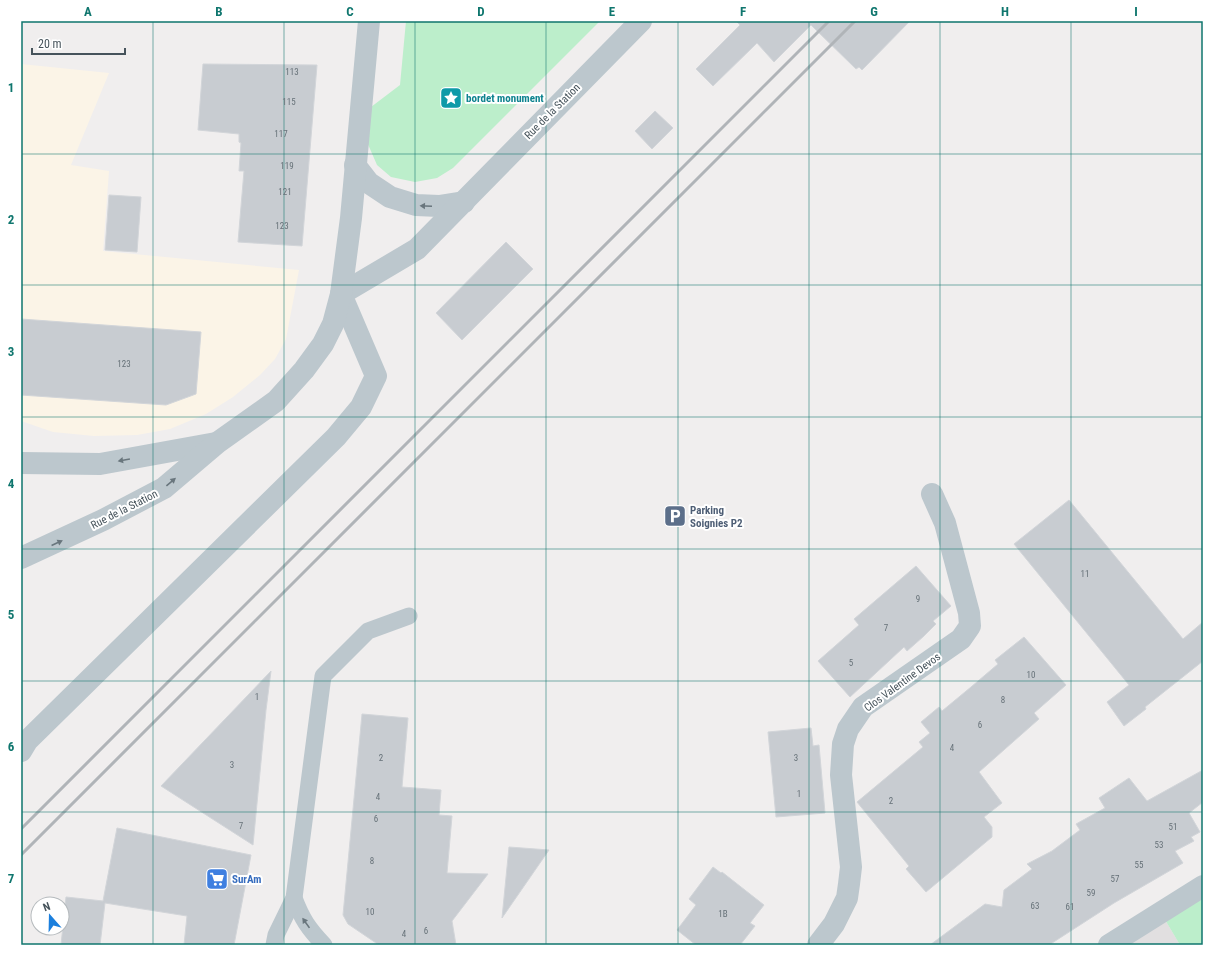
<svg xmlns="http://www.w3.org/2000/svg" width="1224" height="966" viewBox="0 0 1224 966" font-family="'Roboto Condensed',sans-serif">
<style>
.commercial{fill:#fbf4e7}
.education{fill:#e1dfe0}
.green{fill:#bceecb}
.building{fill:#c8ccd1;stroke:#d2d5d9}
.lines{fill:none;stroke-linecap:round;stroke-linejoin:round}
.service{stroke:#bcc7cd;stroke-width:17}
.minor{stroke:#bcc7cd;stroke-width:22}
.tertiary{stroke:#bcc7cd;stroke-width:22}
.rail{stroke:#b0b4b8;stroke-width:3}
.oneway{fill:#69767d}
.grid{fill:none;stroke:#0f766e;stroke-width:1;stroke-opacity:0.55}
.labels{text-anchor:middle;stroke-width:4;stroke-linejoin:round;paint-order:stroke}
.number-label{font-size:9px;fill:#667178}
.culture-label{font-size:11px;font-weight:bold;fill:#0d838f;stroke:#fff;text-anchor:start}
.street-label{font-size:11px;fill:#46535b;stroke:#fff}
.service-label{font-size:11px;font-weight:bold;fill:#4e5e75;stroke:#fff;text-anchor:start}
.shop-label{font-size:11px;font-weight:bold;fill:#366cbe;stroke:#fff;text-anchor:start}
.neatline{fill:none;stroke:#0f766e;stroke-width:1.5}
.grid-label{font-size:13px;text-anchor:middle;font-weight:bold;fill:#0f766e}
</style>
<rect width="100%" height="100%" fill="#f0eeee"/>
<!-- commercial -->
<path class="commercial" d="M21 64 109 73 71 165 109 171 103 251 299 270 286 339 275 359 260 375 233 397 206 414 170 429 137 435 94 436 53 432 21 421Z"/>
<!-- education -->
<path class="education" d="M1161 913 1180 945H1109Z"/>
<!-- green -->
<g class="green">
<path d="M406 21H600L453 168 437 178 415 182 391 177 377 165 367 142 371 107 400 85Z"/>
<path d="M1203 886V945H1180L1161 913Z"/>
</g>
<!-- building -->
<g class="building">
<path d="M736 21H910L862 70 859 67 856 69 811 25 774 62 757 43 713 86 696 69 740 25Z"/>
<path d="M203 64 317 65 302 246 238 242 244 171H239L241 143 239 142V134L198 130Z"/>
<path d="M655 111 673 128 652 149 635 131Z"/>
<path d="M109 195 141 197 137 252 105 250Z"/>
<path d="M506 242 533 269 462 340 436 313Z"/>
<path d="M21 319 201 332 196 394 166 405 21 395Z"/>
<path d="M1069 500 1183 639 1203 622V661L1145 707 1146 709 1124 726 1107 702 1129 685 1014 544Z"/>
<path d="M916 566 951 606 933 621 936 624 924 636 907 651 904 647 850 697 818 661 859 625 854 619Z"/>
<path d="M1024 637 1066 685 1034 713 1039 719 979 772 1002 803 984 817 992 827V837L926 892 906 869 909 866 857 802 923 747 919 742 930 733 921 722 939 707 942 711 971 687 998 664 995 660Z"/>
<path d="M271 671 266 710 253 845 161 786Z"/>
<path d="M362 714 408 718 402 787 441 790 439 815 452 816 447 873 488 874 452 921 456 945H379L348 924 343 915Z"/>
<path d="M811 728 813 746 819 745 825 813 776 817 768 732Z"/>
<path d="M1203 770V802L1189 813 1200 832 1191 837 1194 841 1175 851 1183 863 1114 903 1049 945H930L985 904 1002 907 1004 890 1032 869 1027 864 1052 851 1080 830 1076 824 1105 808 1099 798 1129 778 1147 801Z"/>
<path d="M117 828 251 855 234 945H184L187 916 105 903 100 945H61L66 897 103 901Z"/>
<path d="M509 847 549 850 502 918Z"/>
<path d="M713 867 721 873 722 872 764 905 750 923 755 926 740 945H696L677 930 696 905 689 899Z"/>
</g>
<g class="lines">
<!-- service -->
<g class="service">
<path d="M294 898C302 919 308 928 324 945"/>
<path d="M274 945 276 935 294 898 323 676 368 631 409 616"/>
</g>
<!-- minor -->
<g class="minor">
<path d="M355 165 369 183 390 197 416 205 439 206 464 202"/>
<path d="M21 751 27 741 336 437 361 407 376 376 341 294 417 249 641 21"/>
<path d="M818 945 834 924 847 898 849 884 851 867 841 775 843 744 848 729 863 707 961 639 970 626 969 613 945 523 932 494"/>
<path d="M1109 945 1203 886"/>
</g>
<!-- tertiary -->
<g class="tertiary">
<path d="M21 463 100 464 216 443"/>
<path d="M21 558 103 520 164 488 217 443 276 401 304 370 323 344 333 324 341 294 351 218 369 21"/>
</g>
<!-- rail -->
<g class="rail">
<path d="M21 829 829 21"/>
<path d="M21 855 855 21"/>
</g>
</g>
<!-- one-way arrows -->
<defs><path id="oneway-solid" d="M-6-.8H1V-3.2L6.5 0L1 3.2V.8H-6Z"/></defs>
<g class="oneway">
<use href="#oneway-solid" transform="translate(426 206) rotate(-178)"/>
<use href="#oneway-solid" transform="translate(124 460) rotate(170)"/>
<use href="#oneway-solid" transform="translate(171 482) rotate(-40)"/>
<use href="#oneway-solid" transform="translate(57 543) rotate(-25)"/>
<use href="#oneway-solid" transform="translate(306 923) rotate(-125)"/>
</g>
<!-- grid -->
<path class="grid" d="M153 21V945M284 21V945M415 21V945M546 21V945M678 21V945M809 21V945M940 21V945M1071 21V945M21 154H1203M21 285H1203M21 417H1203M21 549H1203M21 681H1203M21 812H1203"/>
<!-- icons -->
<defs>
<g id="sight-square" transform="scale(1.15)"><rect x="-9" y="-9" width="18" height="18" rx="4" fill="#0f9aa8" stroke="#fff"/><path d="M0-6L1.8-2.2L6-1.7L2.9 1.2L3.7 5.4L0 3.3L-3.7 5.4L-2.9 1.2L-6-1.7L-1.8-2.2Z" fill="#fff"/></g>
<g id="parking-square" transform="scale(1.15)"><rect x="-9" y="-9" width="18" height="18" rx="4" fill="#5c6f8a" stroke="#fff"/><path d="M-3.5-5.5H1a3.5 3.5 0 0 1 0 7H-1V5.5H-3.5ZM-1-3.4V-.6H.8a1.4 1.4 0 0 0 0-2.8Z" fill="#fff"/></g>
<g id="supermarket-square" transform="scale(1.15)"><rect x="-9" y="-9" width="18" height="18" rx="4" fill="#3f7fe0" stroke="#fff"/><path d="M-6-5.5h2.5l.6 2H6L4.5 2H-2.5L-4.4-4H-6ZM-1.5 3.2a1.3 1.3 0 1 0 .1 0ZM3 3.2a1.3 1.3 0 1 0 .1 0Z" fill="#fff"/></g>
</defs>
<g fill-rule="evenodd">
<use href="#sight-square" x="451" y="98"/>
<use href="#parking-square" x="675" y="516"/>
<use href="#supermarket-square" x="217" y="879"/>
</g>
<g class="labels">
<!-- number labels -->
<g class="number-label">
<text x="292" y="75">113</text>
<text x="289" y="105">115</text>
<text x="281" y="137">117</text>
<text x="287" y="169">119</text>
<text x="285" y="195">121</text>
<text x="282" y="229">123</text>
<text x="124" y="367">123</text>
<text x="1085" y="577">11</text>
<text x="918" y="602">9</text>
<text x="886" y="631">7</text>
<text x="851" y="666">5</text>
<text x="1031" y="678">10</text>
<text x="257" y="700">1</text>
<text x="1003" y="703">8</text>
<text x="980" y="728">6</text>
<text x="952" y="751">4</text>
<text x="381" y="761">2</text>
<text x="796" y="761">3</text>
<text x="232" y="768">3</text>
<text x="799" y="797">1</text>
<text x="378" y="800">4</text>
<text x="891" y="804">2</text>
<text x="376" y="822">6</text>
<text x="241" y="829">7</text>
<text x="1173" y="830">51</text>
<text x="1159" y="848">53</text>
<text x="372" y="864">8</text>
<text x="1139" y="868">55</text>
<text x="1115" y="882">57</text>
<text x="1091" y="896">59</text>
<text x="1035" y="909">63</text>
<text x="1070" y="910">61</text>
<text x="370" y="915">10</text>
<text x="723" y="917">1B</text>
<text x="426" y="934">6</text>
<text x="404" y="937">4</text>
</g>
<!-- culture labels -->
<g class="culture-label">
<text x="466" y="102">bordet monument</text>
</g>
<!-- street labels -->
<g class="street-label">
<text transform="translate(552 111) rotate(-45)" y="4">Rue de la Station</text>
<text transform="translate(124 509) rotate(-27)" y="4">Rue de la Station</text>
<text transform="translate(902 682) rotate(-36)" y="4">Clos Valentine Devos</text>
</g>
<!-- service labels -->
<g class="service-label">
<text x="690" y="514">Parking<tspan x="690" dy="13">Soignies P2</tspan></text>
</g>
<!-- shop labels -->
<g class="shop-label">
<text x="232" y="883">SurAm</text>
</g>
</g>
<!-- border -->
<rect width="1224" height="966" fill="none" stroke="#ffffff" stroke-width="44"/>
<!-- north arrow -->
<g transform="translate(50 916) rotate(340)"><circle r="19" fill="#ffffff" stroke="#b5babd"/>
<path d="M0-3L7 15L0 10L-7 15Z" fill="#1b7fdd"/>
<text y="-6" font-size="11" font-weight="bold" text-anchor="middle" fill="#46535b">N</text>
</g>
<!-- scale -->
<path d="M32 48v6h93v-6" fill="none" stroke="#46535b" stroke-width="2"/>
<text x="38" y="48" font-size="12" fill="#46535b" stroke="#ffffff" stroke-width="3" paint-order="stroke">20 m</text>
<rect x="22" y="22" width="1180" height="922" class="neatline"/>
<g class="grid-label">
<text x="88" y="16">A</text>
<text x="219" y="16">B</text>
<text x="350" y="16">C</text>
<text x="481" y="16">D</text>
<text x="612" y="16">E</text>
<text x="743" y="16">F</text>
<text x="874" y="16">G</text>
<text x="1005" y="16">H</text>
<text x="1136" y="16">I</text>
<text x="11" y="92">1</text>
<text x="11" y="224">2</text>
<text x="11" y="356">3</text>
<text x="11" y="488">4</text>
<text x="11" y="619">5</text>
<text x="11" y="751">6</text>
<text x="11" y="883">7</text>
</g>
</svg>
